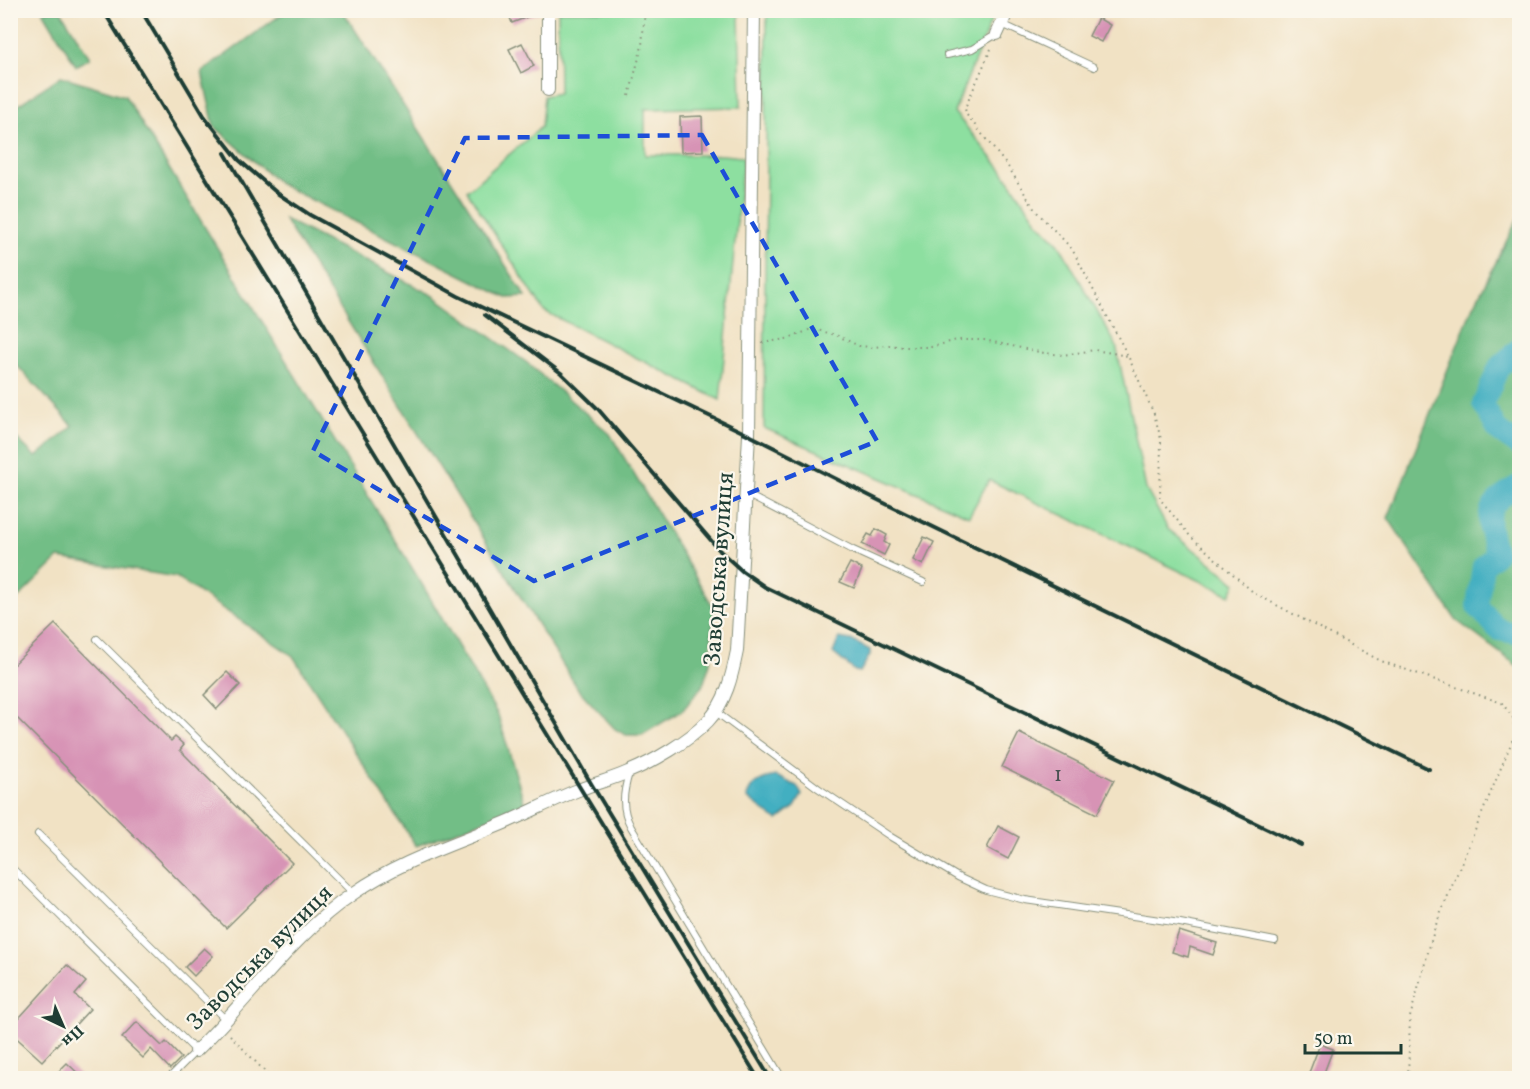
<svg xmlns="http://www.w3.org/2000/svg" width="1530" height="1089" viewBox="0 0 1530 1089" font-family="Vollkorn,serif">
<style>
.green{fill:#8ddfa0;stroke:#568e6a;stroke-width:1.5}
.forest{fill:#72be86;stroke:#487e5d;stroke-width:1.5}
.water{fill:#43afc1;stroke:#31767a;stroke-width:1.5}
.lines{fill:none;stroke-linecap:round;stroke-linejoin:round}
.river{stroke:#43afc1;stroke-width:22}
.building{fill:#d793b5}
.lane-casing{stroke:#88907c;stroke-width:8}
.street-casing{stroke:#88907c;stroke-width:14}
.path{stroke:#88907c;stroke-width:2;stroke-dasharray:1.5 4.5;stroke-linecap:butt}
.lane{stroke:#fff;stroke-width:6}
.street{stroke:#fff;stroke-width:12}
.rail{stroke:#1f3d34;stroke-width:4}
.marked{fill:none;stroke:#1d4ed8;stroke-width:4.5;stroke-dasharray:12 8;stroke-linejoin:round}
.labels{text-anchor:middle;stroke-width:4.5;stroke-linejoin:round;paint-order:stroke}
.number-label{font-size:21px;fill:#4d5254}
.street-label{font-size:24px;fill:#1f3d34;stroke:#fbf7ec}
</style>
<rect width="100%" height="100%" fill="#fbf7ec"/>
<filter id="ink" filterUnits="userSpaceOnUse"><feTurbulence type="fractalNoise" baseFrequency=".0167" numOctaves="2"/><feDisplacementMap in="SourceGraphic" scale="12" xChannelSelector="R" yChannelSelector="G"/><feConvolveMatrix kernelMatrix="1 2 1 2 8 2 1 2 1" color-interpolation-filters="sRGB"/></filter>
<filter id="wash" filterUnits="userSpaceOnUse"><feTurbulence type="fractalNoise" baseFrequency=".008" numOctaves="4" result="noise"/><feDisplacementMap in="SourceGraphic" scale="24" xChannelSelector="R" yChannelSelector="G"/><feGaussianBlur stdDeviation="1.35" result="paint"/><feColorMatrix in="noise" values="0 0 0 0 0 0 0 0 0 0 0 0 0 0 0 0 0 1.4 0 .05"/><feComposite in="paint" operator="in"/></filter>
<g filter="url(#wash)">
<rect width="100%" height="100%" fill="#f1e2c4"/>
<!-- green -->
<g class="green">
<path d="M558 11H739L741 107 645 109V155H722L743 157 720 400 544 311 467 191 541 127 544 96 559 93Z"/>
<path d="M767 11H995L954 112 1002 170 1037 221 1059 244 1116 345 1146 489 1168 529 1236 583 1230 595 989 480 969 516 764 428Z"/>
</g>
<!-- forest -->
<g class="forest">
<path d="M43 11H61L90 58 76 66Z"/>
<path d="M286 11H343L526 297 507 298 280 184 214 126 202 72Z"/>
<path d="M61 76 125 96 423 586 498 715 525 805 416 846 293 656 176 577 59 558 11 605V433L36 457 73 426 11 359V110Z"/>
<path d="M1519 216V667L1456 620 1388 518 1470 314Z"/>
<path d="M284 219 434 296 526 362 610 434 714 608 710 663 703 685 683 710 642 735H626L615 729 578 689Z"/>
</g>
<!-- water -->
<g class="water">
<path d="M839 638 851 640 870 650V655L860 672 855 671 833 653Z"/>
<path d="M776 776 797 786 802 795 795 807 778 820C773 818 750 801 747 797 750 783 763 778 776 776Z"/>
</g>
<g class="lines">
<!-- river -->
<g class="river">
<path d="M1520 348 1499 367 1483 404 1498 431 1520 446"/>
<path d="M1520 485C1482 506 1486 516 1496 554L1483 566 1477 606 1499 630 1520 634"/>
</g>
</g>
<g id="blocks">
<!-- building -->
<g class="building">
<path d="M507 10H540V12L512 23Z"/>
<path d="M1098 18 1110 25 1101 42 1089 36Z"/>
<path d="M522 43 534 66 521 73 509 49Z"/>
<path d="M702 116 703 151 681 152 680 117Z"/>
<path d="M876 529 887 535 884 542 889 545 884 555 862 544 868 534 872 536Z"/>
<path d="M924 537 934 542 923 565 913 560Z"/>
<path d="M850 563 862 569 854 588 840 582Z"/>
<path d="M55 624 171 741 175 737 184 745 180 750 292 863 226 928 10 711V668Z"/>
<path d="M227 672 240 685 217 709 204 695Z"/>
<path d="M1019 733 1114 780 1097 814 1002 767Z"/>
<path d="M998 826 1019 837 1008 859 987 848Z"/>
<path d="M1179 931 1217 943 1213 955 1190 947 1188 957 1172 952Z"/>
<path d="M204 948 213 956 194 976 185 967Z"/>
<path d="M67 965 86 982 75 995 90 1009 42 1061 10 1032V1028Z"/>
<path d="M137 1022 162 1046 166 1042 181 1058 170 1069 151 1049 143 1058 122 1038Z"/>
<path d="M1320 1044 1333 1049 1322 1078H1307Z"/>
<path d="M67 1063 83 1078H52Z"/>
</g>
</g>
</g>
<g filter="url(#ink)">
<use href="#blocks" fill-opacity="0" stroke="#88907c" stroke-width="1.5"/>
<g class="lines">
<!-- lane casing -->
<g class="lane-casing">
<g id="lane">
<path d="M1002 24 1094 67"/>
<path d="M947 55 972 49 997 34"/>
<path d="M746 494 853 550 923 582"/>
<path d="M97 639 353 893"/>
<path d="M716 712 818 788 891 837 958 877 986 890 1025 900 1180 923 1275 941"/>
<path d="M629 773C623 793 621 808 631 827L782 1078"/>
<path d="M38 834 227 1021"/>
<path d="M10 866 196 1051 169 1078"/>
</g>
</g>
<!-- street casing -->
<g class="street-casing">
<g id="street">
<path d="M548 10V90"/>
<path d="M997 34 1008 10"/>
<path d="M196 1051C249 1000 293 934 354 893 398 862 452 845 502 824 529 813 554 799 581 789 596 783 613 779 628 772 653 762 689 741 708 721 726 702 732 676 737 651L749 435 754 10"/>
</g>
</g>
<!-- path -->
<g class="path">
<path d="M991 49 965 108 966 114 1009 168 1035 210 1072 249 1128 356 1154 414 1161 439 1160 499 1190 536 1254 593 1381 661 1502 703 1513 718 1515 734 1435 927 1410 1017 1408 1078"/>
<path d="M629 96 642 46 645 10"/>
<path d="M762 343 791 338 809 330H817L836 335 859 346 874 347 889 345 904 347H931L957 340H984L1044 353 1063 355 1095 350 1128 356"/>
<path d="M230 1035 271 1078"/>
</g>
<!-- lane -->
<use href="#lane" class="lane"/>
<!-- street -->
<use href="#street" class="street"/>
<!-- rail -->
<g class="rail">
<path d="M103 10 758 1078"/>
<path d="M141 10 209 124"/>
<path d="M205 117 239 160 277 193 310 215 458 296 749 435 878 500 1429 769"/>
<path d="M225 153 592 785 770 1078"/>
<path d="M485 315 561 373 598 409 721 552 742 571 765 587 1301 845"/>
</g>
</g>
</g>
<!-- marked area -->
<path class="marked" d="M702 135 877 441 534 581 313 451 465 138Z"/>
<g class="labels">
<!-- number labels -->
<g class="number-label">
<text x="1058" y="781">1</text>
</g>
<!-- street labels -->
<g class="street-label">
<text transform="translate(718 569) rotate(-86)" y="8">Заводська вулиця</text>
<text transform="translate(259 957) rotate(-45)" y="8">Заводська вулиця</text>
</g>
</g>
<!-- margin -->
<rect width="1530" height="1089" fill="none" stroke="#fbf7ec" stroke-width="36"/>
<!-- north arrow -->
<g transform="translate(63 1026) rotate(136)" stroke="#fbf7ec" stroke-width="4.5" paint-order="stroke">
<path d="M0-4.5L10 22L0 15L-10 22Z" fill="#1f3d34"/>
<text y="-9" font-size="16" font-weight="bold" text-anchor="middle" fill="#1f3d34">Пн</text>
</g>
<!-- scale -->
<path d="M1305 1044v9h96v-9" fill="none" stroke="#1f3d34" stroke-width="3"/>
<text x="1314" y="1044" font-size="18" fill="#1f3d34" stroke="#fbf7ec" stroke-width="4.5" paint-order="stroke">50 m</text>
</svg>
